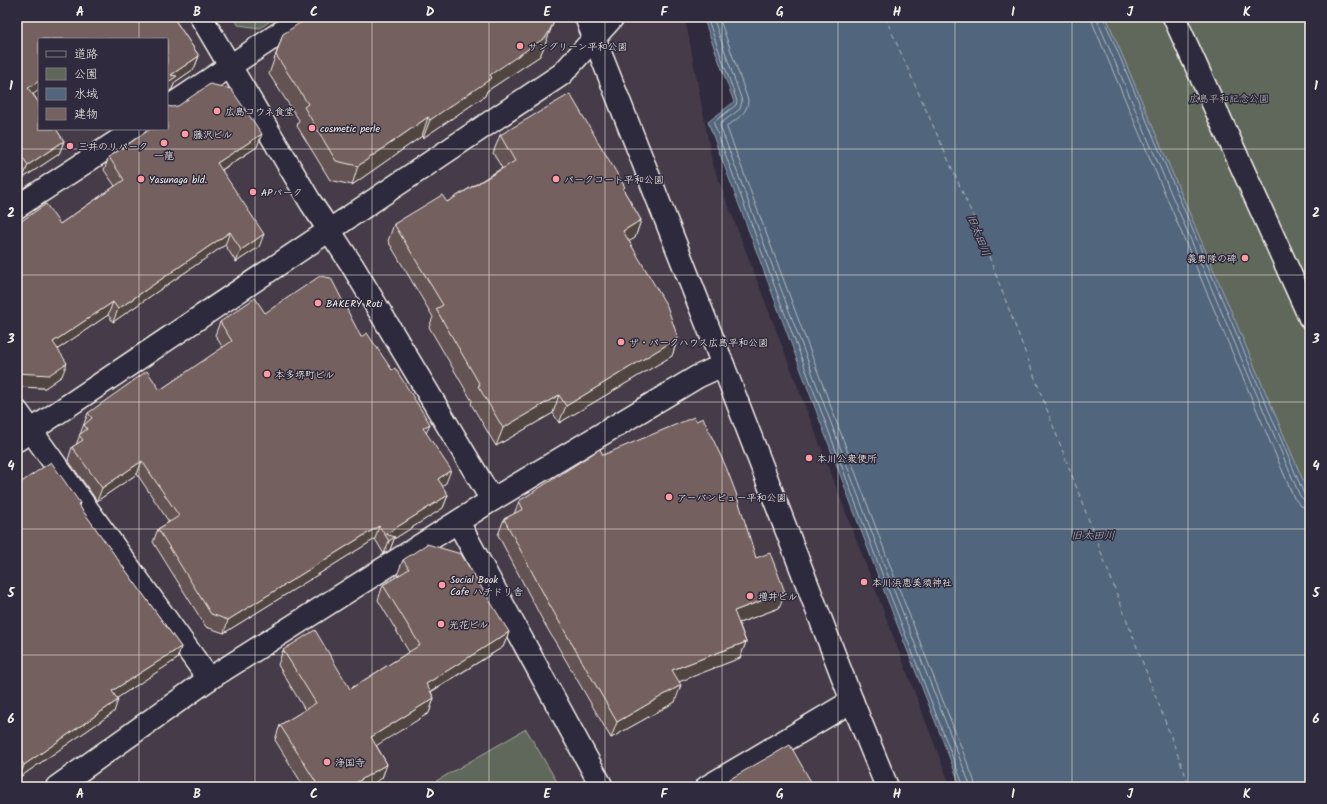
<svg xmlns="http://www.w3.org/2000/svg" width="1327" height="804" viewBox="0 0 1327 804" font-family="Kalam,'Klee One',sans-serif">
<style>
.built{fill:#443a48;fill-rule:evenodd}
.green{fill:#5e675a;stroke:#a9aca1}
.water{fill:#51657c;stroke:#929da7}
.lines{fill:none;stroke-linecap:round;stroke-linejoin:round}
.shore{stroke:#b3b9bd;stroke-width:1}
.ferry{stroke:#b3b9bd;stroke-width:1;stroke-dasharray:5 4;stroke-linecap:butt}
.street-casing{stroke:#f4f1e8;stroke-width:25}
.secondary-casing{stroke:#f4f1e8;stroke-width:25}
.street{stroke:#2f2a3d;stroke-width:22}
.secondary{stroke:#2f2a3d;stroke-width:22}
.wall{fill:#645353;stroke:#f4f1e8}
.shaded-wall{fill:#514443;stroke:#f4f1e8}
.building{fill:#746160;stroke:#f4f1e8}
.grid{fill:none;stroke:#f4f1e8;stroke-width:1;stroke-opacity:0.55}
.poi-dot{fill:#ff9aa2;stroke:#2f2a3d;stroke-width:1.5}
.labels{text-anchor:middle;stroke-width:3;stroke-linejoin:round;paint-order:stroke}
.poi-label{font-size:10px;fill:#f4f1e8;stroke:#2f2a3d;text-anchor:start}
.park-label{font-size:10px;fill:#b8baaf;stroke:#2f2a3d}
.water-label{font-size:11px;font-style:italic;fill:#b3b9bd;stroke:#2f2a3d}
.neatline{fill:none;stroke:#f4f1e8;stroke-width:1.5}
.grid-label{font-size:13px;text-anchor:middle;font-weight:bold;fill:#f4f1e8}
</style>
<rect width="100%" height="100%" fill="#2f2a3d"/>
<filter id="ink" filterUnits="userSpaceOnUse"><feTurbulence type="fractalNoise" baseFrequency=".025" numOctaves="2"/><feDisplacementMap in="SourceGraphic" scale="8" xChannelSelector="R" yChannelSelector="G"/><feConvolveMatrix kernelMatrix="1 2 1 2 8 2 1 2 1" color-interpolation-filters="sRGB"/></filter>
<g filter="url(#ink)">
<!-- built -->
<path class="built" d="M17 17H685L713 165 951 787H17ZM39 39H167V129H39Z"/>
<!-- green -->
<g class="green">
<path d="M234 17H276L260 28 238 25Z"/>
<path d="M1106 17H1310V497Z"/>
<path d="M526 729 560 787H426Z"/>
</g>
<!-- water -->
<path class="water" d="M703 17H1106L1310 497V787H961L877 573 708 122 734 102Z"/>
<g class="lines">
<!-- shore -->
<g class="shore">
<path d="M707 17 737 101 736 105 714 122V124L881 571 964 787"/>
<path d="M713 17 742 101 740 109 720 124V126L886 570 969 782V787"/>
<path d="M719 17 748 100C748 113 737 119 727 126V128L891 568 974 780 975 787"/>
<path d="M1092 17 1093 24 1294 498 1301 506 1310 508"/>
<path d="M1098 17V22L1300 496 1304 500 1310 502"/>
<path d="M1103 17 1304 494 1306 496 1310 497"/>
</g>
<!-- ferry -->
<path class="ferry" d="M885 17 977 225 1190 787"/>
<!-- street casing -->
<g class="street-casing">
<g id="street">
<path d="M167 108 304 17"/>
<path d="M17 207 136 129"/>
<path d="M329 230 352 265 492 500"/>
<path d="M17 411 209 679"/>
<path d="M458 522 602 787"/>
<path d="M57 787 209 679 492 500 697 377 723 365"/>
<path d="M707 787 852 701"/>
</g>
</g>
<!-- secondary casing -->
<g class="secondary-casing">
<g id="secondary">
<path d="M201 17 311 203 329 230"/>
<path d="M586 17 723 365 852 701 887 787"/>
<path d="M1174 17 1310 318"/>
<path d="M17 440 562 74 613 17"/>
</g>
</g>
<!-- street -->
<use href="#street" class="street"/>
<!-- secondary -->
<use href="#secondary" class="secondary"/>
</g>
<!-- wall -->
<g class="wall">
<path d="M17 17H40L41 19 45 17H173L199 56 194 69 175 82 172 89 167 93V39H39V90L33 94 39 103V129H56L64 141 59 154 23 178 17 169Z"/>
<path d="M283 34 546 42 540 56 487 91 485 96 423 138 422 136 352 185 330 180 297 126 299 120 269 74Z"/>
<path d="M146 129H167L257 147 222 170 259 247 236 262 225 245 113 322 108 315 58 349 62 376 45 388 17 387V224H60L115 186 104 170 109 157 145 132Z"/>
<path d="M500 135 624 191 641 220 635 238 629 241 678 338 672 356 559 423 553 413 496 446 471 404 472 401 429 327 433 317 388 241 394 224 447 202 502 168 493 153Z"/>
<path d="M265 313 361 337 426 433 446 483 442 486 448 495 443 508 394 539 390 550 384 554 375 539 224 633 206 627 153 542 158 529 169 522 137 474 97 501 68 460 72 447 76 445 88 413 160 390 223 348 215 335 220 322Z"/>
<path d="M603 455 756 558 779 608 739 623 746 642 740 658 678 682 675 702 611 738 543 621 498 535 504 519 514 514 519 501Z"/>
<path d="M17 485 80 503 79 506 181 647 177 659 117 698 114 712 20 777 17 773Z"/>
<path d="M403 560 509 632 503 647 431 692 434 698 429 713 376 745 387 764 382 778 368 787H304L275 740 280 725 305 710 278 665 283 650 350 689 409 652 378 600 383 585 398 576 397 575Z"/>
</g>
<!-- shaded-wall -->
<g class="shaded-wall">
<path d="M553 24 546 42 540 56 487 91 485 96 423 138 430 120 490 75Z"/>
<path d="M199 56 194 69 175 82 172 89 167 93V83L171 75Z"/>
<path d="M39 81V90L24 101 28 88Z"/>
<path d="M428 117 422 136 352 185 358 166Z"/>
<path d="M262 134 257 147 212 176 217 163Z"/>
<path d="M64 141 59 154 23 178 28 165Z"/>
<path d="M641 220 635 238 616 249 623 231Z"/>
<path d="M230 232 225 245 113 322 118 309Z"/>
<path d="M264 234 259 247 236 262 241 250Z"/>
<path d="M113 302 108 315 49 355 53 342Z"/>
<path d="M678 338 672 356 559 423 566 406Z"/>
<path d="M67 363 62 376 45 388 17 387V373Z"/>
<path d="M559 395 553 413 496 446 503 428Z"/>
<path d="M430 424 425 436 423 428Z"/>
<path d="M142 461 137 474 97 501 102 488Z"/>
<path d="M451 470 446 483 433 492 438 479Z"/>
<path d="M448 495 443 508 394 539 390 550 384 554 389 541 386 534Z"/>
<path d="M379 526 375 539 224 633 228 620Z"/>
<path d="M785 592 779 608 728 627 734 611Z"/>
<path d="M509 632 503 647 420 698 426 684Z"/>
<path d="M746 642 740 658 666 687 672 670Z"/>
<path d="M181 647 177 659 108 704 112 691Z"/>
<path d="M681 685 675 702 611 738 617 722Z"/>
<path d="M434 698 429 713 366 752 371 737Z"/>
<path d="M118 700 114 712 20 777 24 765Z"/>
<path d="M387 764 382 778 368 787H349Z"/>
</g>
<!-- building -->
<g class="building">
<path d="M17 17H40L41 19 45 17H173L199 56 171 75 177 76 167 83V39H39V81L28 88 39 103V129H56L64 141 28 165 17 149Z"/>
<path d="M309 17H553V24L546 37 490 75 492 78 430 120 428 117 358 166 336 161 304 107 308 104 276 55 283 34Z"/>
<path d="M210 84 231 89 262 134 217 163 264 234 241 250 230 232 118 309 113 302 53 342 67 363 49 375 17 373V224L46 204 60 224 124 180 109 157 149 130V129H167V106L172 107 178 106Z"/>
<path d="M570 94 625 187 623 189 641 220 623 231 667 306 678 338 566 406 559 395 503 428 478 386 480 385 436 309 443 305 394 224 442 195 447 202 515 161 500 135Z"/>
<path d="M320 276 331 278 361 337 367 333 392 370 395 368 430 424 423 428 451 470 438 479 448 495 386 534 395 537 389 541 379 526 228 620 211 614 158 529 179 516 142 461 102 488 72 447 83 440 79 435 87 429 84 425 92 418 88 413 147 371 160 390 232 341 220 322 255 298 265 313Z"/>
<path d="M694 417 696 421 703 418 726 467 736 493 756 558 770 553 785 592 734 611 746 642 672 670 681 685 617 722 549 604 504 519 523 509 519 501 600 449 603 455Z"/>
<path d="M51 462 80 503 78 504 181 647 112 691 118 700 24 765 17 754V485Z"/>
<path d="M427 544 461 554 509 632 426 684 434 698 371 737 387 764 349 787H319L280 725 316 703 283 650 315 630 350 689 420 645 383 585 409 569 403 560Z"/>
<path d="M790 745 814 787H716Z"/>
</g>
</g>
<!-- grid -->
<path class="grid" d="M139 17V39M255 17V787M372 17V787M489 17V787M605 17V787M722 17V787M838 17V787M955 17V787M1072 17V787M1188 17V787M139 129V787M17 149H1310M17 275H1310M17 402H1310M17 529H1310M17 655H1310"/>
<!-- markers -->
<g class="poi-dot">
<circle cx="520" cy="46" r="4"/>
<circle cx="217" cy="111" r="4"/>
<circle cx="312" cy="128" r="4"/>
<circle cx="185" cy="134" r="4"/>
<circle cx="164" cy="143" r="4"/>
<circle cx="70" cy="146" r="4"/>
<circle cx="141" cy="179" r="4"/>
<circle cx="556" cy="179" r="4"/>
<circle cx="253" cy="192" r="4"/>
<circle cx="1245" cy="258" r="4"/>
<circle cx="318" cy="303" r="4"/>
<circle cx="621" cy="342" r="4"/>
<circle cx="267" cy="374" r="4"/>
<circle cx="809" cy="458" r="4"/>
<circle cx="669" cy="497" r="4"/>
<circle cx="864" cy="582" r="4"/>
<circle cx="442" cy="585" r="4"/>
<circle cx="750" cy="596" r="4"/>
<circle cx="441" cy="624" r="4"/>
<circle cx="327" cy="762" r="4"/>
</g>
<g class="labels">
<!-- poi labels -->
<g class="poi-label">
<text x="528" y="50">サングリーン平和公園</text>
<text x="225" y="115">広島コウネ食堂</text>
<text x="320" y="132">cosmetic perle</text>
<text x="193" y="138">藤沢ビル</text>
<text x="78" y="150">三井のリパーク</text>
<text x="164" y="159" text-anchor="middle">一龍</text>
<text x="149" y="183">Yasunaga bld.</text>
<text x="564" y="183">パークコート平和公園</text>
<text x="261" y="196">APパーク</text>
<text x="1237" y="262" text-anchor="end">義勇隊の碑</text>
<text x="326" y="307">BAKERY Roti</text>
<text x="629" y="346">ザ・パークハウス広島平和公園</text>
<text x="275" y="378">本多堺町ビル</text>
<text x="817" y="462">本川公衆便所</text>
<text x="677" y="501">アーバンビュー平和公園</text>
<text x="450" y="583">Social Book<tspan x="450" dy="12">Cafe ハチドリ舎</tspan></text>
<text x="872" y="586">本川浜恵美須神社</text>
<text x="758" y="600">増井ビル</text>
<text x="449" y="628">光花ビル</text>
<text x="335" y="766">浄国寺</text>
</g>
<!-- park labels -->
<g class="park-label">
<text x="1229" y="102">広島平和記念公園</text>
</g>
<!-- water labels -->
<g class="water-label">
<text transform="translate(979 235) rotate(68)" y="4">旧太田川</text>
<text x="1093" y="539">旧太田川</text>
</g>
</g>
<!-- margin -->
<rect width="1327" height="804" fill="none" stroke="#2f2a3d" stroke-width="44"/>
<!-- legend -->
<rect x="38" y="38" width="130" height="92" fill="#2f2a3d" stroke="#7e7a81"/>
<rect x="46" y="51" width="20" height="6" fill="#2f2a3d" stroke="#7e7a81"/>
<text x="74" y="58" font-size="12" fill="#f4f1e8">道路</text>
<rect x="46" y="68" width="20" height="12" fill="#5e675a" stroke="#7e7a81"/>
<text x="74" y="78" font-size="12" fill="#f4f1e8">公園</text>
<rect x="46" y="88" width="20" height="12" fill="#51657c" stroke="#7e7a81"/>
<text x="74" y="98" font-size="12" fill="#f4f1e8">水域</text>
<rect x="46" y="108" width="20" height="12" fill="#746160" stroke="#7e7a81"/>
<text x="74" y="118" font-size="12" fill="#f4f1e8">建物</text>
<rect x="22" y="22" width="1283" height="760" class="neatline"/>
<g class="grid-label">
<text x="80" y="16">A</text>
<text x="197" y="16">B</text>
<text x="314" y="16">C</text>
<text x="430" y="16">D</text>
<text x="547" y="16">E</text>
<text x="664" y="16">F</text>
<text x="780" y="16">G</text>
<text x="897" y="16">H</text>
<text x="1013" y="16">I</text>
<text x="1130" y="16">J</text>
<text x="1247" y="16">K</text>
<text x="11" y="90">1</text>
<text x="1316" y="90">1</text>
<text x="11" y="217">2</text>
<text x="1316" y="217">2</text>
<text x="11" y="343">3</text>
<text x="1316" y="343">3</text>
<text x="11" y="470">4</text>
<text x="1316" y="470">4</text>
<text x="11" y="597">5</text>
<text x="1316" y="597">5</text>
<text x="11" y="723">6</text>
<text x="1316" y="723">6</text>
<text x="80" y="798">A</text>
<text x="197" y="798">B</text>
<text x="314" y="798">C</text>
<text x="430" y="798">D</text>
<text x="547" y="798">E</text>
<text x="664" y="798">F</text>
<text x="780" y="798">G</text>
<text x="897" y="798">H</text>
<text x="1013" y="798">I</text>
<text x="1130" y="798">J</text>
<text x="1247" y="798">K</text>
</g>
</svg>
